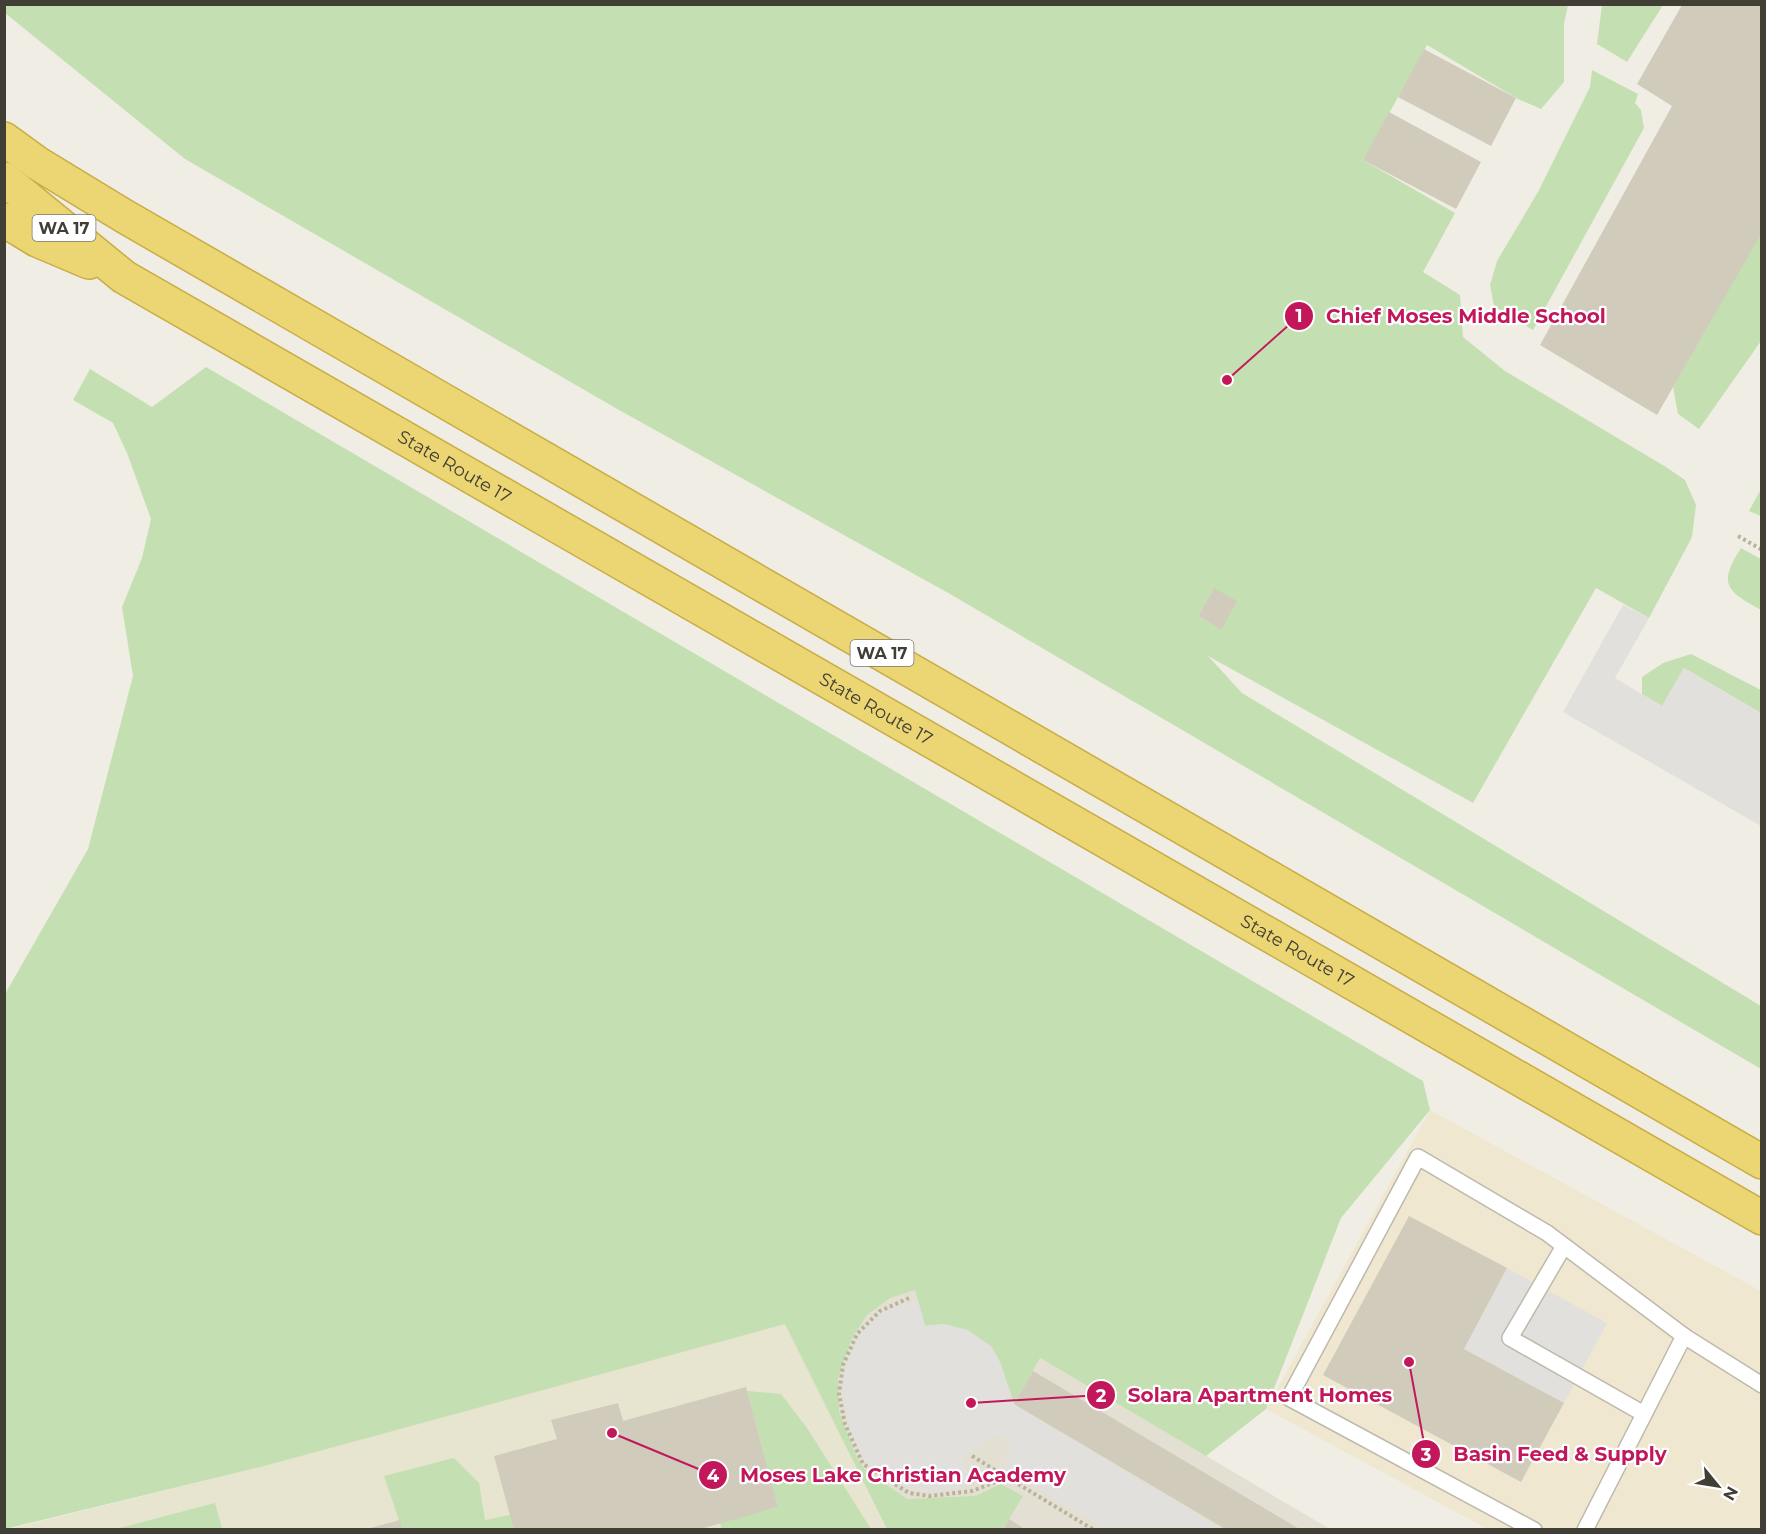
<svg xmlns="http://www.w3.org/2000/svg" width="1766" height="1534" viewBox="0 0 1766 1534" font-family="Montserrat,sans-serif">
<style>
.residential{fill:#e3e0d3}
.commercial{fill:#f0e7d1}
.education{fill:#e7e4d0}
.green{fill:#c4dfb1;fill-rule:evenodd}
.parking{fill:#e1e0dc}
.building{fill:#d0cbbb}
.lines{fill:none;stroke-linecap:round;stroke-linejoin:round}
.lane-casing{stroke:#bdb9ab;stroke-width:18}
.highway-casing{stroke:#c9ac45;stroke-width:36}
.path{stroke:#bab39b;stroke-width:4;stroke-dasharray:3 3;stroke-linecap:butt}
.lane{stroke:#fff;stroke-width:15}
.highway{stroke:#ecd573;stroke-width:33}
.labels{text-anchor:middle;stroke-width:4.5;stroke-linejoin:round;paint-order:stroke}
.shield{fill:#fff;stroke:#7a7872;stroke-width:1.5}
.shield-label{font-size:16px;font-weight:bold;fill:#413e35}
.street-label{font-size:18px;fill:#413e35;stroke:#fff}
.leader{fill:none;stroke:#c2185b;stroke-width:2}
.callout-dot{fill:#c2185b;stroke:#fff;stroke-width:2}
.mark-label{font-size:18px;text-anchor:middle;font-weight:bold;fill:#fff}
.callout-label{font-size:20px;text-anchor:middle;font-weight:bold;fill:#c2185b;stroke:#fff;stroke-width:4.5;stroke-linejoin:round;paint-order:stroke}
</style>
<rect width="100%" height="100%" fill="#f0eee4"/>
<!-- residential -->
<path class="residential" d="M877 1262 1330 1529H887L785 1322Z"/>
<!-- commercial -->
<path class="commercial" d="M1430 1110 1761 1291V1529H1487L1266 1409Z"/>
<!-- education -->
<path class="education" d="M785 1322 887 1529 5 1530 268 1465Z"/>
<!-- green -->
<g class="green">
<path d="M5 4 1568 5 1564 24V82L1541 109 1518 99 1427 45 1363 160 1455 213 1423 272 1460 295 1463 337 1505 371 1666 467 1685 480 1696 505 1692 537 1649 618 1596 588 1473 803 1208 656 1242 693 1761 1006V1069L950 594 619 410 185 159 5 13ZM1214 588 1221 630 1198 616Z"/>
<path d="M1602 5H1663L1627 62 1597 44Z"/>
<path d="M1592 70 1638 94 1635 103 1641 110 1644 128 1533 330 1494 306 1490 285 1497 261 1538 192 1590 87Z"/>
<path d="M1761 232V341L1699 429 1678 414 1673 387Z"/>
<path d="M206 367 1423 1081 1430 1110 1341 1218 1266 1409 1206 1456 1040 1358 1014 1404 1009 1388 944 1324 925 1326 915 1290 890 1298 867 1315 852 1338 838 1377 839 1412 857 1458 865 1470 907 1499 975 1496 1001 1484 1023 1496 1003 1529H887L785 1324 268 1465 5 1529V994L88 849 133 676 122 607 142 558 151 519 127 453 113 423 73 400 90 369 152 407Z"/>
<path d="M1761 489 1762 516H1761L1749 511Z"/>
<path d="M1741 548 1761 559V610C1727 591 1717 585 1741 548Z"/>
<path d="M1691 654 1761 690V713L1684 668 1662 706 1642 694V677L1663 663Z"/>
<path d="M747 1391 781 1394 807 1428 871 1529 722 1530 720 1523 778 1507Z"/>
<path d="M454 1458 479 1483 485 1520 510 1515 514 1529H402L384 1476Z"/>
<path d="M215 1503 222 1529H116Z"/>
</g>
<!-- parking -->
<g class="parking">
<path d="M1623 605 1649 618 1615 678 1662 706 1684 668 1761 713V826L1563 712Z"/>
<path d="M1507 1268 1607 1323 1564 1403 1464 1349Z"/>
<path d="M918 1300 925 1326 944 1324 968 1330 992 1347 1001 1364 1014 1404 1221 1529H1107L1003 1468 1011 1448 1007 1439 995 1434 962 1457 971 1485 931 1493 902 1486 866 1463 853 1440 846 1407 843 1377 863 1329 885 1310Z"/>
</g>
<!-- building -->
<g class="building">
<path d="M1682 5H1762V232L1657 415 1540 345 1672 106 1637 84Z"/>
<path d="M1424 49 1516 98 1491 146 1398 97Z"/>
<path d="M1389 112 1481 162 1456 209 1363 160Z"/>
<path d="M1214 588 1237 601 1221 630 1198 616Z"/>
<path d="M1409 1216 1507 1268 1464 1349 1564 1403 1521 1482 1323 1375Z"/>
<path d="M1033 1371 1301 1530H1227L1014 1404Z"/>
<path d="M746 1387 778 1507 697 1530H514L494 1456 557 1439 551 1420 618 1403 623 1421Z"/>
<path d="M1009 1519 1026 1530H1003Z"/>
<path d="M400 1520 402 1530H367V1529Z"/>
</g>
<g class="lines">
<!-- lane casing -->
<g class="lane-casing">
<g id="lane">
<path d="M1564 1246 1510 1338 1644 1414"/>
<path d="M1684 1336 1762 1385"/>
<path d="M1534 1530 1289 1398 1418 1157 1547 1233 1684 1336 1585 1530"/>
</g>
</g>
<!-- highway casing -->
<g class="highway-casing">
<g id="highway">
<path d="M4 139 37 163 124 216 1762 1162"/>
<path id="s1" d="M4 179 124 277 1762 1218"/>
<path d="M4 220 37 240 89 262"/>
</g>
</g>
<!-- path -->
<g class="path">
<path d="M1738 536 1762 550"/>
<path d="M909 1298 880 1311 857 1334 843 1365 839 1394 845 1424 863 1464 909 1493 930 1496 972 1491 998 1481 1003 1476"/>
<path d="M972 1456 1094 1530"/>
</g>
<!-- lane -->
<use href="#lane" class="lane"/>
<!-- highway -->
<use href="#highway" class="highway"/>
</g>
<g class="labels">
<!-- shield labels -->
<g class="shield">
<rect x="32.5" y="215" width="63" height="26" rx="4.5"/>
<rect x="850.5" y="640" width="63" height="26" rx="4.5"/>
</g>
<g class="shield-label">
<text x="64" y="234">WA 17</text>
<text x="882" y="659">WA 17</text>
</g>
<!-- street labels -->
<g class="street-label">
<text dy="6" stroke="none"><textPath href="#s1" startOffset="536">State Route 17</textPath></text>
<text dy="6" stroke="none"><textPath href="#s1" startOffset="1022">State Route 17</textPath></text>
<text dy="6" stroke="none"><textPath href="#s1" startOffset="1508">State Route 17</textPath></text>
</g>
</g>
<!-- callouts -->
<path class="leader" d="M1227 380L1299 316M971 1403L1101 1395M1409 1362L1426 1454M612 1433L713 1475"/>
<g class="callout-dot">
<circle cx="1227" cy="380" r="6"/>
<circle cx="971" cy="1403" r="6"/>
<circle cx="1409" cy="1362" r="6"/>
<circle cx="612" cy="1433" r="6"/>
<circle cx="1299" cy="316" r="15"/>
<circle cx="1101" cy="1395" r="15"/>
<circle cx="1426" cy="1454" r="15"/>
<circle cx="713" cy="1475" r="15"/>
</g>
<g class="mark-label">
<text x="1299" y="322">1</text>
<text x="1101" y="1402">2</text>
<text x="1426" y="1461">3</text>
<text x="713" y="1482">4</text>
</g>
<g class="callout-label">
<text x="1466" y="323">Chief Moses Middle School</text>
<text x="1260" y="1402">Solara Apartment Homes</text>
<text x="1560" y="1461">Basin Feed &amp; Supply</text>
<text x="903" y="1482">Moses Lake Christian Academy</text>
</g>
<!-- border -->
<rect width="1766" height="1534" fill="none" stroke="#413e35" stroke-width="12"/>
<!-- north arrow -->
<g transform="translate(1718 1486) rotate(120)" stroke="#ffffff" stroke-width="4.5" paint-order="stroke">
<path d="M0-4.5L10 22L0 15L-10 22Z" fill="#413e35"/>
<text y="-9" font-size="16" font-weight="bold" text-anchor="middle" fill="#413e35">N</text>
</g>
</svg>
